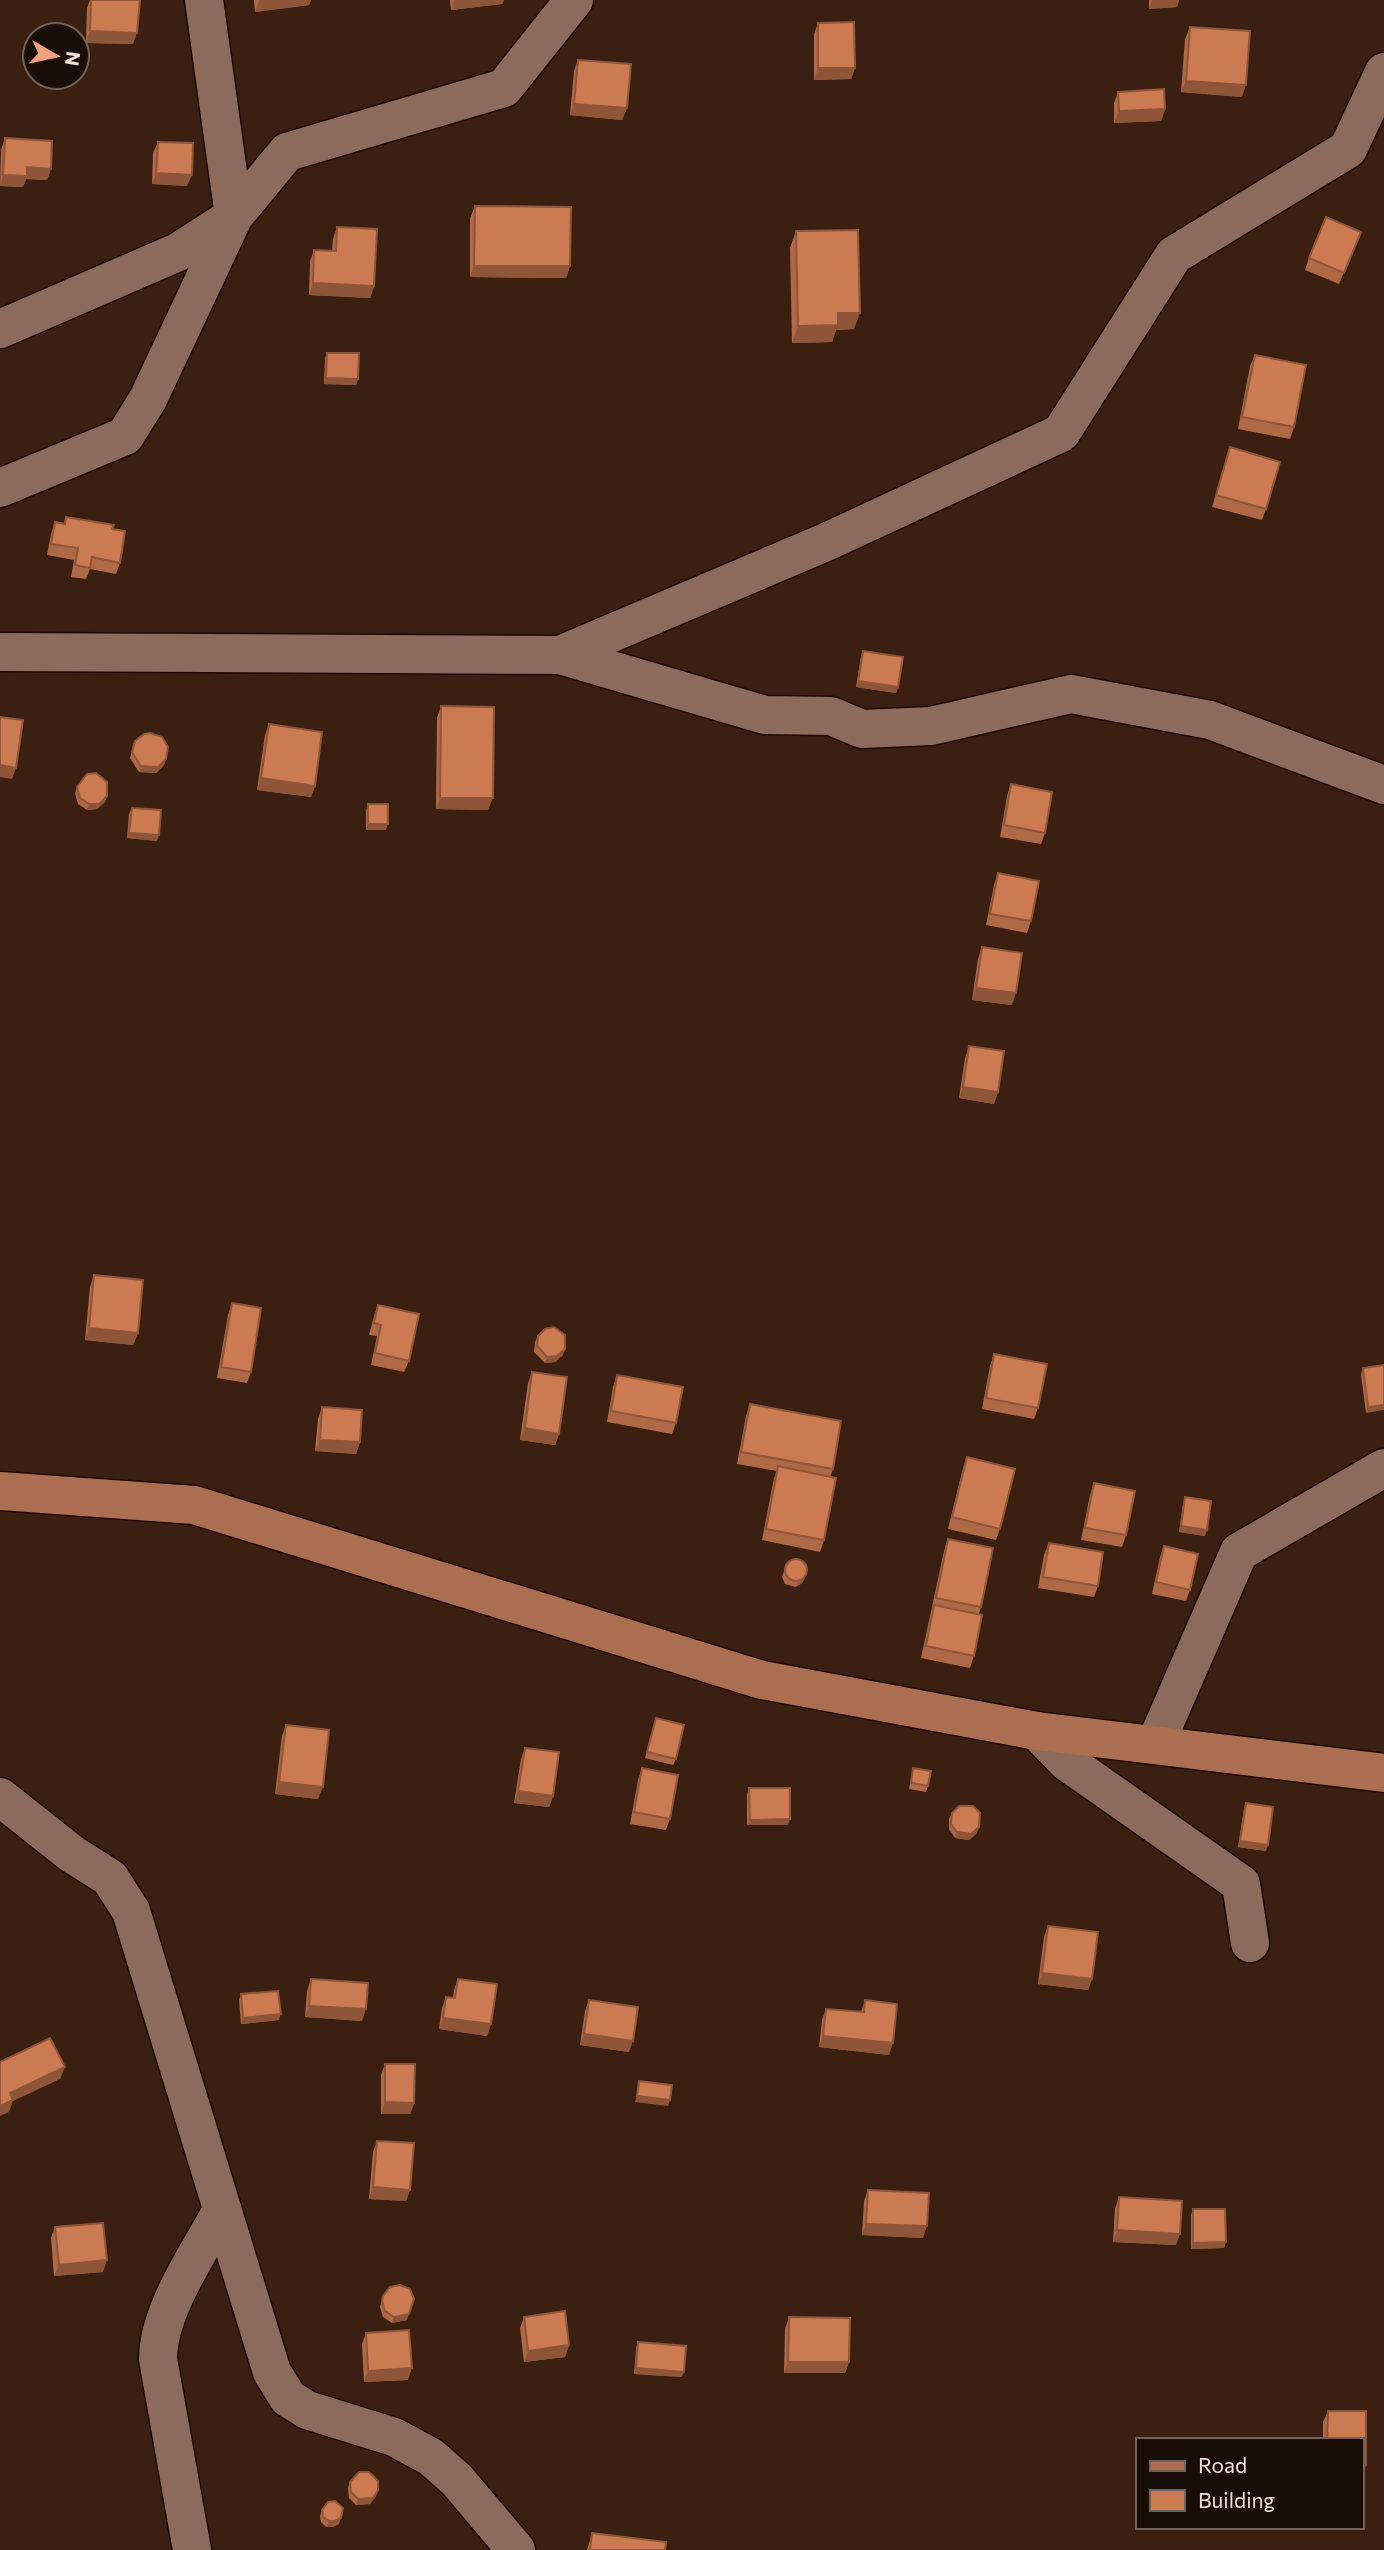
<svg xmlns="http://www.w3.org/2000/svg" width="1384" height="2550" viewBox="0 0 1384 2550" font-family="Commissioner,sans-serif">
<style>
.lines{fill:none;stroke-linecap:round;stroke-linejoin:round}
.minor-casing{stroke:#200800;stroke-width:41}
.major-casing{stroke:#200800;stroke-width:41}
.minor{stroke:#8c6b5c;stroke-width:38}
.major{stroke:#ab6e50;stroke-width:38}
.wall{fill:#af6947}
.shaded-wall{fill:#8e5539}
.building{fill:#cb7a52;stroke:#8e5539;stroke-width:2}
</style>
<rect width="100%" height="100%" fill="#3b2012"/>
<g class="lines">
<!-- minor casing -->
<g class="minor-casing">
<g id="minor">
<path d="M0 329 178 252 234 216 287 152 504 88 574 0"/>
<path d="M0 488 125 436 148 399 234 216 204 0"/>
<path d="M0 652 560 655 826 542 1061 433 1174 255 1348 149 1384 72"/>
<path d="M560 655 765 715 831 716 862 729 931 726 1071 694 1210 720 1384 785"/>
<path d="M1037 1731 1067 1762 1241 1884 1250 1943"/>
<path d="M1155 1745 1239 1552 1384 1468"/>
<path d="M0 1797 72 1854 110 1878 131 1911 272 2372 288 2398 307 2410 394 2437 431 2457 457 2480 516 2550"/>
<path d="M192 2550 158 2359C158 2311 198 2254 221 2212"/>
</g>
</g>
<!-- major casing -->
<g class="major-casing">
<path id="major" d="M0 1491 194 1505 762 1680 1037 1731 1384 1773"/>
</g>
<!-- minor -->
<use href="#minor" class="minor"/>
<!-- major -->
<use href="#major" class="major"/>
</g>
<!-- wall -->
<g class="wall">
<path d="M90 0H140L133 44 86 43 87 8Z"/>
<path d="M254 0H311L309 5 255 12Z"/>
<path d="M450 0H504L502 4 451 10Z"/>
<path d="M1149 0H1179L1177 7 1149 9Z"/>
<path d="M818 23 855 68 851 79 814 80V34Z"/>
<path d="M1190 27 1242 97 1181 92 1185 39Z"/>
<path d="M578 60 627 108 622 120 570 115 574 71Z"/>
<path d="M1118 92 1165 109 1161 121 1114 123V103Z"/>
<path d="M5 138 51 169 47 180 26 179 23 187 0 186 1 150Z"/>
<path d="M158 142 187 186 152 184 153 153Z"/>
<path d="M475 206 570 266 566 278 470 277V218Z"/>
<path d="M337 227 374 286 370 298 309 295 310 261 314 250 332 251 333 239Z"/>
<path d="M796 231 854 329 836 330 832 342 792 343 790 248Z"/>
<path d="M1356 243 1339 284 1305 270 1309 258Z"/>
<path d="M327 353 358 379 356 385 324 384 325 358Z"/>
<path d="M1255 355 1294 427 1290 439 1238 429 1250 366Z"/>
<path d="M1230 447 1266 509 1262 520 1212 507Z"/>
<path d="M66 517 112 529 120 563 116 574 90 569 86 579 71 577 74 560 47 555 51 534 55 522 64 524Z"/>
<path d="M863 651 898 687 896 693 856 687 861 657Z"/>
<path d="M441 706 488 810 436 809 437 718Z"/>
<path d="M269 724 315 786 311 797 257 790 265 735Z"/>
<path d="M135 741 166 759 164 765 156 773 139 772 130 758Z"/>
<path d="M1011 784 1045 833 1041 844 1000 837 1007 796Z"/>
<path d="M77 787 105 802 97 809 87 810 78 804 75 793Z"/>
<path d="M368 804 386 830H366V810Z"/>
<path d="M132 808 157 841 127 838 129 814Z"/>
<path d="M998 873 1031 921 1027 933 986 925 994 885Z"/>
<path d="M982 947 1012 1005 972 1000 978 959Z"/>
<path d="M969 1046 998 1092 994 1104 959 1098 965 1058Z"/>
<path d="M94 1275 138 1333 133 1345 85 1340 90 1287Z"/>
<path d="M232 1303 251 1372 247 1383 217 1378 228 1315Z"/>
<path d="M378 1305 409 1361 404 1372 371 1365 377 1336 369 1335 374 1316Z"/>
<path d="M538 1336 563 1355 555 1362 545 1363 534 1352 535 1342Z"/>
<path d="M994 1354 1038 1408 1034 1419 982 1409 990 1366Z"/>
<path d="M1384 1365 1366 1413 1361 1374 1363 1368Z"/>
<path d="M532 1372 559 1434 555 1445 520 1440 528 1383Z"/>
<path d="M617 1375 676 1423 672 1434 607 1422 613 1387Z"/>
<path d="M750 1404 833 1469 830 1477 824 1540 820 1552 762 1540 774 1478 777 1471 737 1464 746 1416Z"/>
<path d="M322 1407 360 1442 356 1454 315 1451 318 1419Z"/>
<path d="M967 1457 1000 1529 996 1540 948 1529 963 1468Z"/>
<path d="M1094 1483 1126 1535 1122 1547 1081 1540 1090 1495Z"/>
<path d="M1185 1497 1205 1536 1179 1532 1183 1503Z"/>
<path d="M948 1539 981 1607 979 1614 974 1656 970 1668 921 1658 944 1551Z"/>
<path d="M1049 1543 1098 1586 1094 1597 1038 1588 1044 1555Z"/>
<path d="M1164 1546 1190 1590 1186 1601 1152 1594 1160 1557Z"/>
<path d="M787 1563 805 1577 802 1583 796 1587 785 1584 782 1577Z"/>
<path d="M656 1718 676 1759 673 1765 645 1758Z"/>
<path d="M286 1725 318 1799 275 1794 282 1736Z"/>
<path d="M525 1748 553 1796 549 1807 514 1803 521 1759Z"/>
<path d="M642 1768 670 1819 666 1830 630 1824 638 1780Z"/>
<path d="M913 1768 928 1786 926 1792 909 1789Z"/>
<path d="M749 1788 788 1825H747V1794Z"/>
<path d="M1246 1803 1266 1851 1238 1847 1244 1809Z"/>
<path d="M952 1813 977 1833 969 1840 955 1838 949 1829V1819Z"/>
<path d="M1048 1926 1092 1979 1088 1990 1038 1984 1044 1937Z"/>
<path d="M311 1979 362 2021 305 2017 307 1991Z"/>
<path d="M458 1979 491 2024 487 2036 439 2029 442 2008 446 1997 453 1998 454 1990Z"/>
<path d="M241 1994 279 2020 241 2024 239 2000Z"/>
<path d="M589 2000 629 2052 580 2045 585 2011Z"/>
<path d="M865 2000 889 2055 819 2047 822 2020 826 2009 861 2012Z"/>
<path d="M385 2064 414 2103 410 2114H381V2075Z"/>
<path d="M377 2141 410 2190 406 2201 369 2199 373 2152Z"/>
<path d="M868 2190 923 2238 862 2235 864 2201Z"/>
<path d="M1119 2197 1176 2245 1113 2242 1115 2209Z"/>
<path d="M1193 2209 1226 2242 1224 2248 1191 2249V2215Z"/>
<path d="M55 2227 103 2272 54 2276 51 2238Z"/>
<path d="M383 2296 407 2320 392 2323 383 2317 380 2307Z"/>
<path d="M524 2317 569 2345 565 2357 524 2362 520 2328Z"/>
<path d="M789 2317 849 2362 845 2373H784L785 2329Z"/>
<path d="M366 2333 408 2380 364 2382 362 2344Z"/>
<path d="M638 2342 682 2377 634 2374 636 2348Z"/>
<path d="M1328 2411H1366V2465L1362 2477 1361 2440H1323V2422Z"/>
<path d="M350 2482 376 2496 370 2504 356 2505 349 2498 348 2488Z"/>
<path d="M322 2510 339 2524 333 2527H326L321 2522 320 2516Z"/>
<path d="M592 2533 665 2550H587Z"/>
</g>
<!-- shaded-wall -->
<g class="shaded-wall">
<path d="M259 0H311L309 5 255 12Z"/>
<path d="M454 0H504L502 4 451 10Z"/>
<path d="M1152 0H1179L1177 7 1149 9Z"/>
<path d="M90 31 137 33 133 44 86 43Z"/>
<path d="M818 68H855L851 79 814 80Z"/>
<path d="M1186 81 1246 85 1242 97 1181 92Z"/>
<path d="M574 104 627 108 622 120 570 115Z"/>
<path d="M1165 109 1161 121 1114 123 1119 111Z"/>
<path d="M27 167 51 169 47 180 26 179 23 187 0 186 3 175Z"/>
<path d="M156 173 192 175 187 186 152 184Z"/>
<path d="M474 266H570L566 278 470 277Z"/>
<path d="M313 283 374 286 370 298 309 295Z"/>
<path d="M838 313H860L854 329 836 330 832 342 792 343 798 326Z"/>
<path d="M326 378 358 379 356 385 324 384Z"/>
<path d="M858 681 898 687 896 693 856 687Z"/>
<path d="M166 759 164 765 156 773 139 772 141 766Z"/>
<path d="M0 765 16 768 12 779 0 777Z"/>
<path d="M261 778 315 786 311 797 257 790Z"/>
<path d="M107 796 105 802 97 809 87 810 89 804Z"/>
<path d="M440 798H493L488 810 436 809Z"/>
<path d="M368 824H388L386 830H366Z"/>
<path d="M129 833 159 835 157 841 127 838Z"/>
<path d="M976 988 1016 993 1012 1005 972 1000Z"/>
<path d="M963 1087 998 1092 994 1104 959 1098Z"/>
<path d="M89 1328 138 1333 133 1345 85 1340Z"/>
<path d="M565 1349 563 1355 555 1362 545 1363 547 1357Z"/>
<path d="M1384 1405V1410L1366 1413 1368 1407Z"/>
<path d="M525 1428 559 1434 555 1445 520 1440Z"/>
<path d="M320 1440 360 1442 356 1454 315 1451Z"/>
<path d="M1181 1526 1207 1530 1205 1536 1179 1532Z"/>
<path d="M807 1572 802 1583 796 1587 798 1581Z"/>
<path d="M279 1782 323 1787 318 1799 275 1794Z"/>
<path d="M518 1791 553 1796 549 1807 514 1803Z"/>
<path d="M790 1819 788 1825H747L750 1820Z"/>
<path d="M979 1827 977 1833 969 1840 955 1838 957 1832Z"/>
<path d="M1240 1841 1268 1845 1266 1851 1238 1847Z"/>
<path d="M1042 1973 1092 1979 1088 1990 1038 1984Z"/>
<path d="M309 2006 366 2009 362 2021 305 2017Z"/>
<path d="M281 2014 279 2020 241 2024 243 2018Z"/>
<path d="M443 2018 491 2024 487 2036 439 2029Z"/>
<path d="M584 2034 633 2041 629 2052 580 2045Z"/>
<path d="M823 2036 893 2043 889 2055 819 2047Z"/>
<path d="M65 2067 60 2079 13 2101 9 2112 0 2116V2106L10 2093Z"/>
<path d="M637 2096 670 2100 668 2106 635 2102Z"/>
<path d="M385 2102 414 2103 410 2114H381Z"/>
<path d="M373 2187 410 2190 406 2201 369 2199Z"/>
<path d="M866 2224 927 2226 923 2238 862 2235Z"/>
<path d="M1117 2230 1180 2234 1176 2245 1113 2242Z"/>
<path d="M1226 2242 1224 2248 1191 2249 1193 2243Z"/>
<path d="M107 2260 103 2272 54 2276 59 2265Z"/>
<path d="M409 2314 407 2320 392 2323 394 2317Z"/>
<path d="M569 2345 565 2357 524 2362 528 2351Z"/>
<path d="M788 2362H849L845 2373H784Z"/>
<path d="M412 2368 408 2380 364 2382 368 2371Z"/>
<path d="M636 2368 684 2372 682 2377 634 2374Z"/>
<path d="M1361 2465H1366L1362 2477H1361Z"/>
<path d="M378 2490 376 2496 370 2504 356 2505 358 2499Z"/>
<path d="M341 2518 339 2524 333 2527H326L329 2521Z"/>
</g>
<!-- building -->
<g class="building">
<path d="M91 0H140L137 33 90 31Z"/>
<path d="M854 22 855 68H818V23Z"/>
<path d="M1190 27 1250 31 1246 85 1186 81Z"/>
<path d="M578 60 631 64 627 108 574 104Z"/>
<path d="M1164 89 1165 109 1119 111 1118 92Z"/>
<path d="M5 138 52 141 51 169 27 167V176L3 175Z"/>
<path d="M158 142 193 143 192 175 156 173Z"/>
<path d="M475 206 571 207 570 266H474Z"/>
<path d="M1326 217 1361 232 1344 273 1309 258Z"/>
<path d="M337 227 377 229 374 286 313 283 314 250 336 251Z"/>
<path d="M858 230 860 313H838V325L798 326 796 231Z"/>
<path d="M327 353H359L358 379 326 378Z"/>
<path d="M1255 355 1306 365 1294 427 1242 417Z"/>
<path d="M1230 447 1280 462 1266 509 1216 495Z"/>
<path d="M66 517 114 525 112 529 125 531 120 563 92 557 90 568 75 565 78 548 51 544 55 522 65 524Z"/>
<path d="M863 651 903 657 898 687 858 681Z"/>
<path d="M441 706 494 707 493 798H440Z"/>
<path d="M0 717 23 720 16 768 0 765Z"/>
<path d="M269 724 322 732 315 786 261 778Z"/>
<path d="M150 733 162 737 168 747 166 759 158 767 141 766 132 752 135 741 144 734Z"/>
<path d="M96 773 107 782V796L99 804H89L80 798 77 787 87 774Z"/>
<path d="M1011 784 1052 792 1045 833 1004 825Z"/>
<rect x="368" y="804" width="20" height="20"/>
<path d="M132 808 161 810 159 835 129 833Z"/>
<path d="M998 873 1039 881 1031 921 990 914Z"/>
<path d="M982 947 1022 953 1016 993 976 988Z"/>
<path d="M969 1046 1004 1051 998 1092 963 1087Z"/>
<path d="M94 1275 143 1280 138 1333 89 1328Z"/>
<path d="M232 1303 261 1308 251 1372 221 1367Z"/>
<path d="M378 1305 419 1314 409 1361 375 1353 381 1325 374 1323Z"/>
<path d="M554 1327 565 1335V1349L557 1356 547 1357 537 1346 538 1336 545 1329Z"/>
<path d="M994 1354 1047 1364 1038 1408 986 1398Z"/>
<path d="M1384 1365V1405L1368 1407 1363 1368Z"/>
<path d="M532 1372 567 1377 559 1434 525 1428Z"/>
<path d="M617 1375 683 1387 676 1423 611 1411Z"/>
<path d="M750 1404 841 1421 833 1469 741 1452Z"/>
<path d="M322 1407 362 1410 360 1442 320 1440Z"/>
<path d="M967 1457 1015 1469 1000 1529 952 1517Z"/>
<path d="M778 1466 836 1478 824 1540 766 1529Z"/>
<path d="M1094 1483 1135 1491 1126 1535 1085 1528Z"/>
<path d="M1185 1497 1211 1501 1207 1530 1181 1526Z"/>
<path d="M948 1539 993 1548 981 1607 936 1598Z"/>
<path d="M1049 1543 1103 1552 1098 1586 1043 1577Z"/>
<path d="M1164 1546 1198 1554 1190 1590 1156 1582Z"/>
<circle cx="796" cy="1570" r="11"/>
<path d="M934 1605 982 1615 974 1656 926 1646Z"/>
<path d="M656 1718 684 1725 676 1759 647 1752Z"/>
<path d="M286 1725 329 1730 323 1787 279 1782Z"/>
<path d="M525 1748 559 1752 553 1796 518 1791Z"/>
<path d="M642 1768 678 1775 670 1819 634 1812Z"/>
<path d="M913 1768 931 1771 928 1786 911 1783Z"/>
<path d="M749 1788H790V1819L750 1820Z"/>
<path d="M1246 1803 1273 1807 1268 1845 1240 1841Z"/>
<path d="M959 1806H973L980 1813 979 1827 971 1834 957 1832 951 1824 952 1813Z"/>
<path d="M1048 1926 1098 1932 1092 1979 1042 1973Z"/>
<path d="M311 1979 368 1983 366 2009 309 2006Z"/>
<path d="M458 1979 497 1984 491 2024 443 2018 446 1997 455 1998Z"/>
<path d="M278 1991 281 2014 243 2018 241 1994Z"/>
<path d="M589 2000 638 2007 633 2041 584 2034Z"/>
<path d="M865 2000 897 2004 893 2043 823 2036 826 2009 864 2012Z"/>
<path d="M50 2038 65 2067 10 2093 13 2100 0 2106V2062Z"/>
<path d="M385 2064H415L414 2103 385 2102Z"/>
<path d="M639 2081 672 2085 670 2100 637 2096Z"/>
<path d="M377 2141 414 2143 410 2190 373 2187Z"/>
<path d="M868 2190 929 2193 927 2226 866 2224Z"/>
<path d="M1119 2197 1182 2201 1180 2234 1117 2230Z"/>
<path d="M1193 2209H1225L1226 2242 1193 2243Z"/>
<path d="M103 2223 107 2260 59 2265 55 2227Z"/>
<path d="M400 2285 410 2289 414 2299 409 2314 394 2317 385 2311 382 2301 383 2296 390 2287Z"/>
<path d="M565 2311 569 2345 528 2351 524 2317Z"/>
<path d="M789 2317 850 2318 849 2362H788Z"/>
<path d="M409 2330 412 2368 368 2371 366 2333Z"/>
<path d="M638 2342 686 2346 684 2372 636 2368Z"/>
<path d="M1328 2411H1366V2465H1361V2440H1327Z"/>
<path d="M359 2472H369L378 2481V2490L373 2498 358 2499 351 2492 350 2482Z"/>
<path d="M335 2501 343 2508 341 2518 335 2521H329L323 2517 322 2510 328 2502Z"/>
<path d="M592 2533 666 2542 665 2550H590Z"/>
</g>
<!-- legend -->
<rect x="1136" y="2438" width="228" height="91" fill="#190d07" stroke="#71625b" stroke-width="2"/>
<rect x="1150" y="2461" width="35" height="10" fill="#ab6e50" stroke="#71625b" stroke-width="2"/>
<text x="1198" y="2473" font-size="21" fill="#f4e2d9">Road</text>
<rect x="1150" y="2490" width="35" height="21" fill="#cb7a52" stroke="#71625b" stroke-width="2"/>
<text x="1198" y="2508" font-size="21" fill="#f4e2d9">Building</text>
<!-- north arrow -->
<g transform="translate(56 56) rotate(99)"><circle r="33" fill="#190d07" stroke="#71625b" stroke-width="2"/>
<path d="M0-5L12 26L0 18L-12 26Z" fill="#f1a17b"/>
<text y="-10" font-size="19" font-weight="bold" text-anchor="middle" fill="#f4e2d9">N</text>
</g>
</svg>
